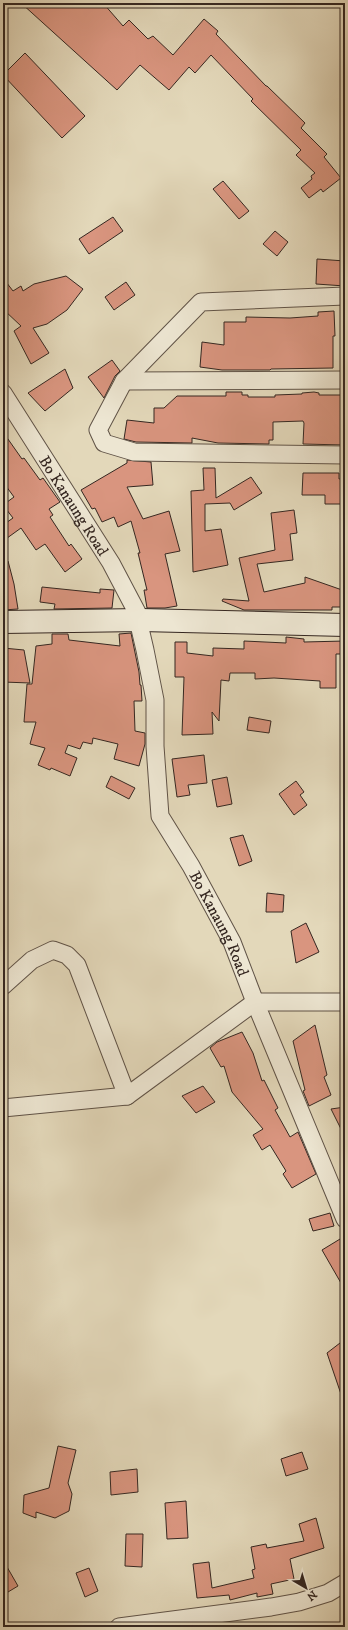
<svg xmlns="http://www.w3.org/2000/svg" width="348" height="1630" viewBox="0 0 348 1630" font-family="'IM FELL DW Pica',serif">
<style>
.building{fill:#d9957f;stroke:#352721}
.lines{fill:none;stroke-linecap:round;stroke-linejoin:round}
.street-casing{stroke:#605347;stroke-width:19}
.secondary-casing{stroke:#352721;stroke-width:24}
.street{stroke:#ede6d2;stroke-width:17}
.secondary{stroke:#ede6d2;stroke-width:22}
.labels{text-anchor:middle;stroke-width:4;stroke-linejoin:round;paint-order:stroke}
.street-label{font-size:16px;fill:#352721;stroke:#ede6d2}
</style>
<rect width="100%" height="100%" fill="#e3d8ba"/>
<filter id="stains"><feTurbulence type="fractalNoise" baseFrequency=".005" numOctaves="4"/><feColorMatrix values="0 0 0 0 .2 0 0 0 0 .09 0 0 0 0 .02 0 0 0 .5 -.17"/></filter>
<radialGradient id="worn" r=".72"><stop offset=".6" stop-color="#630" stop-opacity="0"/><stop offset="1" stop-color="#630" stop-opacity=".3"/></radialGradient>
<!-- building -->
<g class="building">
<path d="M21 3H103L123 26 129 20 148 39 153 36 173 55 204 19 218 31 216 34 266 86H267L305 123 301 128 327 154 324 157 341 178 323 192 321 189 309 198 301 188 312 179 311 176 315 173 296 155 301 150 251 101 253 99 211 55 195 73 189 67 169 90 140 65 117 90Z"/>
<path d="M25 53 85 116 62 138 3 75Z"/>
<path d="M223 181 249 211 239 219 213 189Z"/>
<path d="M113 217 123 231 89 254 79 239Z"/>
<path d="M275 231 288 242 277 256 263 244Z"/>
<path d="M317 259 345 261V286L316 284Z"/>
<path d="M66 276 83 289 67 310 47 324 33 328 49 353 31 364 14 331 21 326 4 310 3 278 13 291 21 286 23 291 34 284Z"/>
<path d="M126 282 135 295 114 310 105 297Z"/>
<path d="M334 311 335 336H333V368L271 369 270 370H222L200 367 202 342 224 345V322H246V317L290 318 318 316V312Z"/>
<path d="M112 360 120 371 115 376 104 398 88 377Z"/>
<path d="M65 369 73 388 45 411 28 393Z"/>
<path d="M226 392H242V395H248V397H275V395L302 394V393L314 392 319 393V395H345V445L303 444 304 423 303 421 273 422V440H269V444L218 443 192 438V443L136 442 124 439 127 420 154 423V408H164L177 396H226Z"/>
<path d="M3 432 22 459 24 458 40 480 43 478 60 502 49 509 53 515 50 517 69 546 71 544 82 559 65 572 45 544 36 550 21 528 3 541V525L13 518 3 505 14 497 3 482Z"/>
<path d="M127 460 151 462 153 485 127 487 143 519 169 511 180 551 165 554 177 606 165 608H147L144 590H147L138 553H140L131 521 118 527 114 517 102 522 95 508 92 509 81 490 127 463Z"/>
<path d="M203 468H215L216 498 251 477 262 493 234 510 230 503 205 504V531L221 529 228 565 193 572 191 491 204 490Z"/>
<path d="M303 473H339V479L345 478V504H325V495H302Z"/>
<path d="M294 510 297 533 290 534 293 560 257 564 264 592 305 583V577L345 591V607H332V610H244L222 601 223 599 249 601 239 558 275 550 271 513Z"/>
<path d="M3 561H8L14 584 18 609 3 610Z"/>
<path d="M42 587 100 593V589L114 590 112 608 54 609 55 604 40 602Z"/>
<path d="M131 633 139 672 140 685H141L142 701H134L135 731 145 733V744L139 766 114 759 118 744 93 738 92 744 83 742 80 749 68 745 65 753 77 758 70 776 51 768 50 770 38 765 45 748 30 744 36 722H24L27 684H32L36 646 52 644V634H68L69 640 120 646 119 634Z"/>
<path d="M286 637 304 639V642L345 641V654H336V688H320V681L274 678 255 679V673H230L229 681 221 680 219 721 212 712 213 734 182 735 184 677H175V642H187V653L213 656V648L244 649V641L286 643Z"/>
<path d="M3 648 24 650 30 683 3 682Z"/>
<path d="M249 717 271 721 269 733 247 730Z"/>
<path d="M204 755 207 783 188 785 190 795 177 797 172 759Z"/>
<path d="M111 776 135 788 129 799 106 787Z"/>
<path d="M227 777 232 804 217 807 212 780Z"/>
<path d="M296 781 304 792 300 795 307 805 294 815 279 794Z"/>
<path d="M243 835 252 861 239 866 230 838Z"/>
<path d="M267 893 284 895 283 912H266Z"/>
<path d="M306 923 319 952 296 963 291 931Z"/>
<path d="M315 1025 327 1075 324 1077 331 1095 309 1106 303 1091 305 1090 293 1041Z"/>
<path d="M242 1032 253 1053 262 1081 264 1080 278 1108 275 1110 290 1137 298 1132 316 1174 292 1188 283 1174 286 1171 270 1145 262 1150 253 1135 263 1129 232 1092 224 1066 221 1067 210 1048 217 1042Z"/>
<path d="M203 1086 215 1102 196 1113 182 1096Z"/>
<path d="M345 1107V1137L331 1109Z"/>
<path d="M330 1213 334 1226 313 1231 309 1219Z"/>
<path d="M345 1236V1290L322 1250Z"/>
<path d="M340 1343 345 1350V1400H343L327 1353Z"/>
<path d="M58 1446 76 1450 68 1483 72 1494 69 1511 55 1518 36 1512V1518L23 1513 24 1495 49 1488Z"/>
<path d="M302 1452 308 1469 286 1476 281 1459Z"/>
<path d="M137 1469 138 1492 111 1495 110 1472Z"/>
<path d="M186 1501 188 1538 167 1539 165 1503Z"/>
<path d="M316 1518 324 1548 290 1559 294 1579 271 1584 273 1594 257 1597V1593L230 1600 229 1595 197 1598 193 1564 209 1562 212 1588 254 1578 252 1570 255 1569 251 1547 266 1544 267 1548 304 1541 299 1524Z"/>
<path d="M126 1534H143L142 1567 125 1566Z"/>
<path d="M3 1560 18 1586 3 1595Z"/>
<path d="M89 1568 98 1591 85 1597 76 1573Z"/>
</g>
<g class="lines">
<!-- street casing -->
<g class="street-casing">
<g id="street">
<path d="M345 296 201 302 124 381 98 430 104 443 134 452 345 455"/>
<path d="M124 381 345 380"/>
<path id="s1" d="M3 393 111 563 141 620"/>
<path id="s2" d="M138 620 145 650 155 700V746L160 816 191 866 232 942 255 1002 345 1219"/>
<path d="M3 986 32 960 53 950 67 955 77 965 127 1096"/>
<path d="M3 1108 127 1096 255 1002H345"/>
<path d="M119 1627 271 1607 299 1602 328 1593 345 1583"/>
</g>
</g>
<!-- secondary casing -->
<g class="secondary-casing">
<path id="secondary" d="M3 622 141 620 345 625"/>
</g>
<!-- street -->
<use href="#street" class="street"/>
<!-- secondary -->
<use href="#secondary" class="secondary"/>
</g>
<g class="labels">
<!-- street labels -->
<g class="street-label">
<text dy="6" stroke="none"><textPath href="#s1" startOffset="133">Bo Kanaung Road</textPath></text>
<text dy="6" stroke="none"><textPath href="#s2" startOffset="321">Bo Kanaung Road</textPath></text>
</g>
</g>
<!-- margin -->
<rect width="348" height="1630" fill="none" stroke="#e3d8ba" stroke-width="16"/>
<rect x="4" y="4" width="340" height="1622" fill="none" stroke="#352721" stroke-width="2"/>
<rect x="8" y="8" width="332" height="1614" fill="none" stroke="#352721"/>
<!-- north arrow -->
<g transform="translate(306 1588) rotate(142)" stroke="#ede6d2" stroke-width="3" paint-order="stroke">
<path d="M0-3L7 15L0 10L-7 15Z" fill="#352721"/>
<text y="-6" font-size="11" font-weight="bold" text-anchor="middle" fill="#352721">N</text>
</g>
<rect width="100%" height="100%" filter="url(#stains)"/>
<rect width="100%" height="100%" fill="url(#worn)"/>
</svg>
